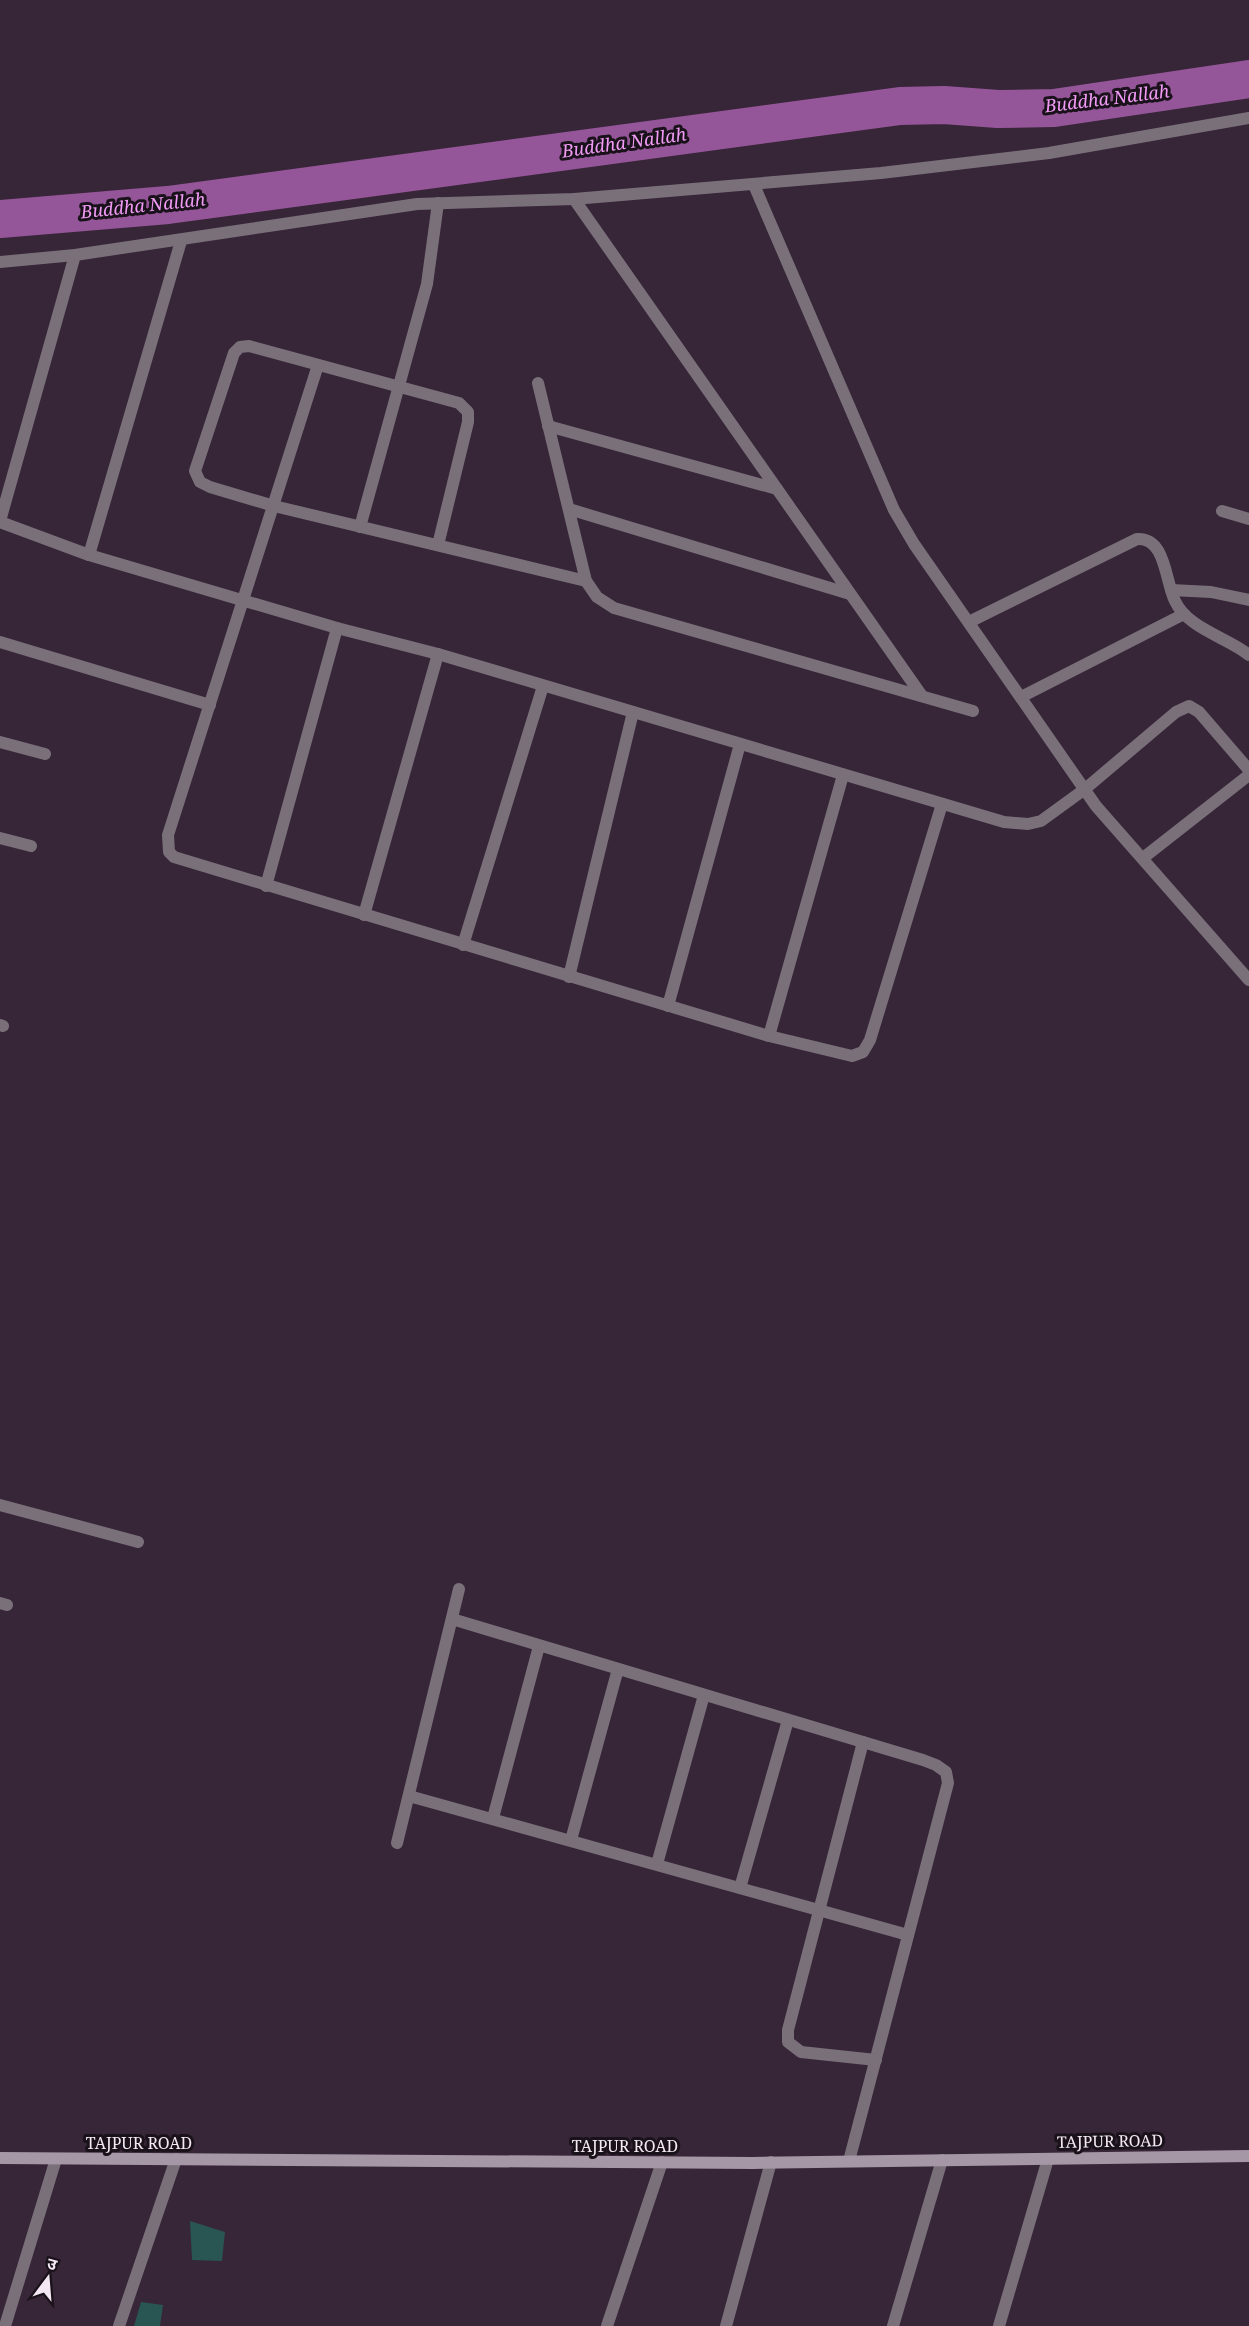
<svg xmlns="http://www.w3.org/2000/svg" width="1249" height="2326" viewBox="0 0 1249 2326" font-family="'Noto Serif','Noto Sans Devanagari',serif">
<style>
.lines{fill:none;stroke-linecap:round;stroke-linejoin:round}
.river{stroke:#955699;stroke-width:38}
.building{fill:#295552}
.minor{stroke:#7a707a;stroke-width:12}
.secondary{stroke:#a597a6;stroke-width:12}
.labels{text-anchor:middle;stroke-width:6;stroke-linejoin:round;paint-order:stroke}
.street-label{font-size:16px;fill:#f3e8f3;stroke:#1a121a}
.water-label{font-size:18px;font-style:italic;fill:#f09af4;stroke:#1a121a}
</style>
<rect width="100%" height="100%" fill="#372538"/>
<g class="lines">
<!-- river -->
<path class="river" d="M0 219 168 205 900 106 944 105 998 109 1054 108 1249 79"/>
</g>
<!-- building -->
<g class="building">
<path d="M190 2221 225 2232 222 2261 192 2260Z"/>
<path d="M141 2302 163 2305 160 2326H134Z"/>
</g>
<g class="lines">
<!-- minor -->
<g class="minor">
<path d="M754 185 894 510 914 544 1096 806 1249 980"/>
<path d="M574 199 922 696"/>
<path d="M0 262 75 255 417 204 574 199 881 173 1049 153 1249 118"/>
<path d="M318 365 168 835 169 852 174 857 769 1036 852 1056 863 1052 870 1040 942 804"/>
<path d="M538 383 586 581 597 597 614 608 973 711"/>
<path d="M548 426 777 489"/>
<path d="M569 509 850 594"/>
<path d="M1222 511 1249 519"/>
<path d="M0 521 75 255"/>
<path d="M0 522 89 555 337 628 438 654 1004 822 1028 824 1041 821 1085 789 1176 712 1189 706 1199 712 1249 770"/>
<path d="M360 527 427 284 438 203"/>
<path d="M438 545 468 422V412L459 403 249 346 240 347 234 353 195 471 200 482 210 487 274 506 586 581"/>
<path d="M89 555 181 241"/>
<path d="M1171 590 1211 592 1249 600"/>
<path d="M969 622 1137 539C1166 537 1165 581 1175 601 1188 629 1227 637 1249 655"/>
<path d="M0 642 210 705"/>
<path d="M1021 697 1184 614"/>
<path d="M0 742 45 754"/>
<path d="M0 838 31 846"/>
<path d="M1143 858 1249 775"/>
<path d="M266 886 337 628"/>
<path d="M364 915 438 654"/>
<path d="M463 945 543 686"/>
<path d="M569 977 633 712"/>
<path d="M668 1006 740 744"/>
<path d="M0 1025 3 1026"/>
<path d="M769 1036 843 775"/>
<path d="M0 1505 138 1542"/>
<path d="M0 1603 7 1605"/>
<path d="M452 1619 923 1760 936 1765 946 1772 948 1783 849 2161"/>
<path d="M863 1742 788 2030V2042L801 2052 876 2060"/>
<path d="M409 1796 908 1935"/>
<path d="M493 1818 539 1646"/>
<path d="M571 1840 618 1669"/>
<path d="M397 1843 459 1589"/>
<path d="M657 1864 704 1695"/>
<path d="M740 1888 788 1720"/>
<path d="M5 2326 56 2159"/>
<path d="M119 2326 176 2159"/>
<path d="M607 2326 662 2162"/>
<path d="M726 2326 771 2162"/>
<path d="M893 2326 942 2160"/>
<path d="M999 2326 1048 2159"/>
</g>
<!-- secondary -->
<path class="secondary" d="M0 2158 753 2163 1249 2156"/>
</g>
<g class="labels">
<!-- street labels -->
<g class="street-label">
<text transform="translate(1110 2141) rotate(-1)" y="6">TAJPUR ROAD</text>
<text x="139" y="2149">TAJPUR ROAD</text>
<text x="625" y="2152">TAJPUR ROAD</text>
</g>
<!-- water labels -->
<g class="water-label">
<text transform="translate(1107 99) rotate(-7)" y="6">Buddha Nallah</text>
<text transform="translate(624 143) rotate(-8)" y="6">Buddha Nallah</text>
<text transform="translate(143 206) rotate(-6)" y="6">Buddha Nallah</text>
</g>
</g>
<!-- north arrow -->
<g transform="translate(48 2278) rotate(16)" stroke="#1a121a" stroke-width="4.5" paint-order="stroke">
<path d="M0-4.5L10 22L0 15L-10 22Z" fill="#f3e8f3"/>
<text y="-9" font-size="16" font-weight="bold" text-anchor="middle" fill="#f3e8f3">उ</text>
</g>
</svg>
